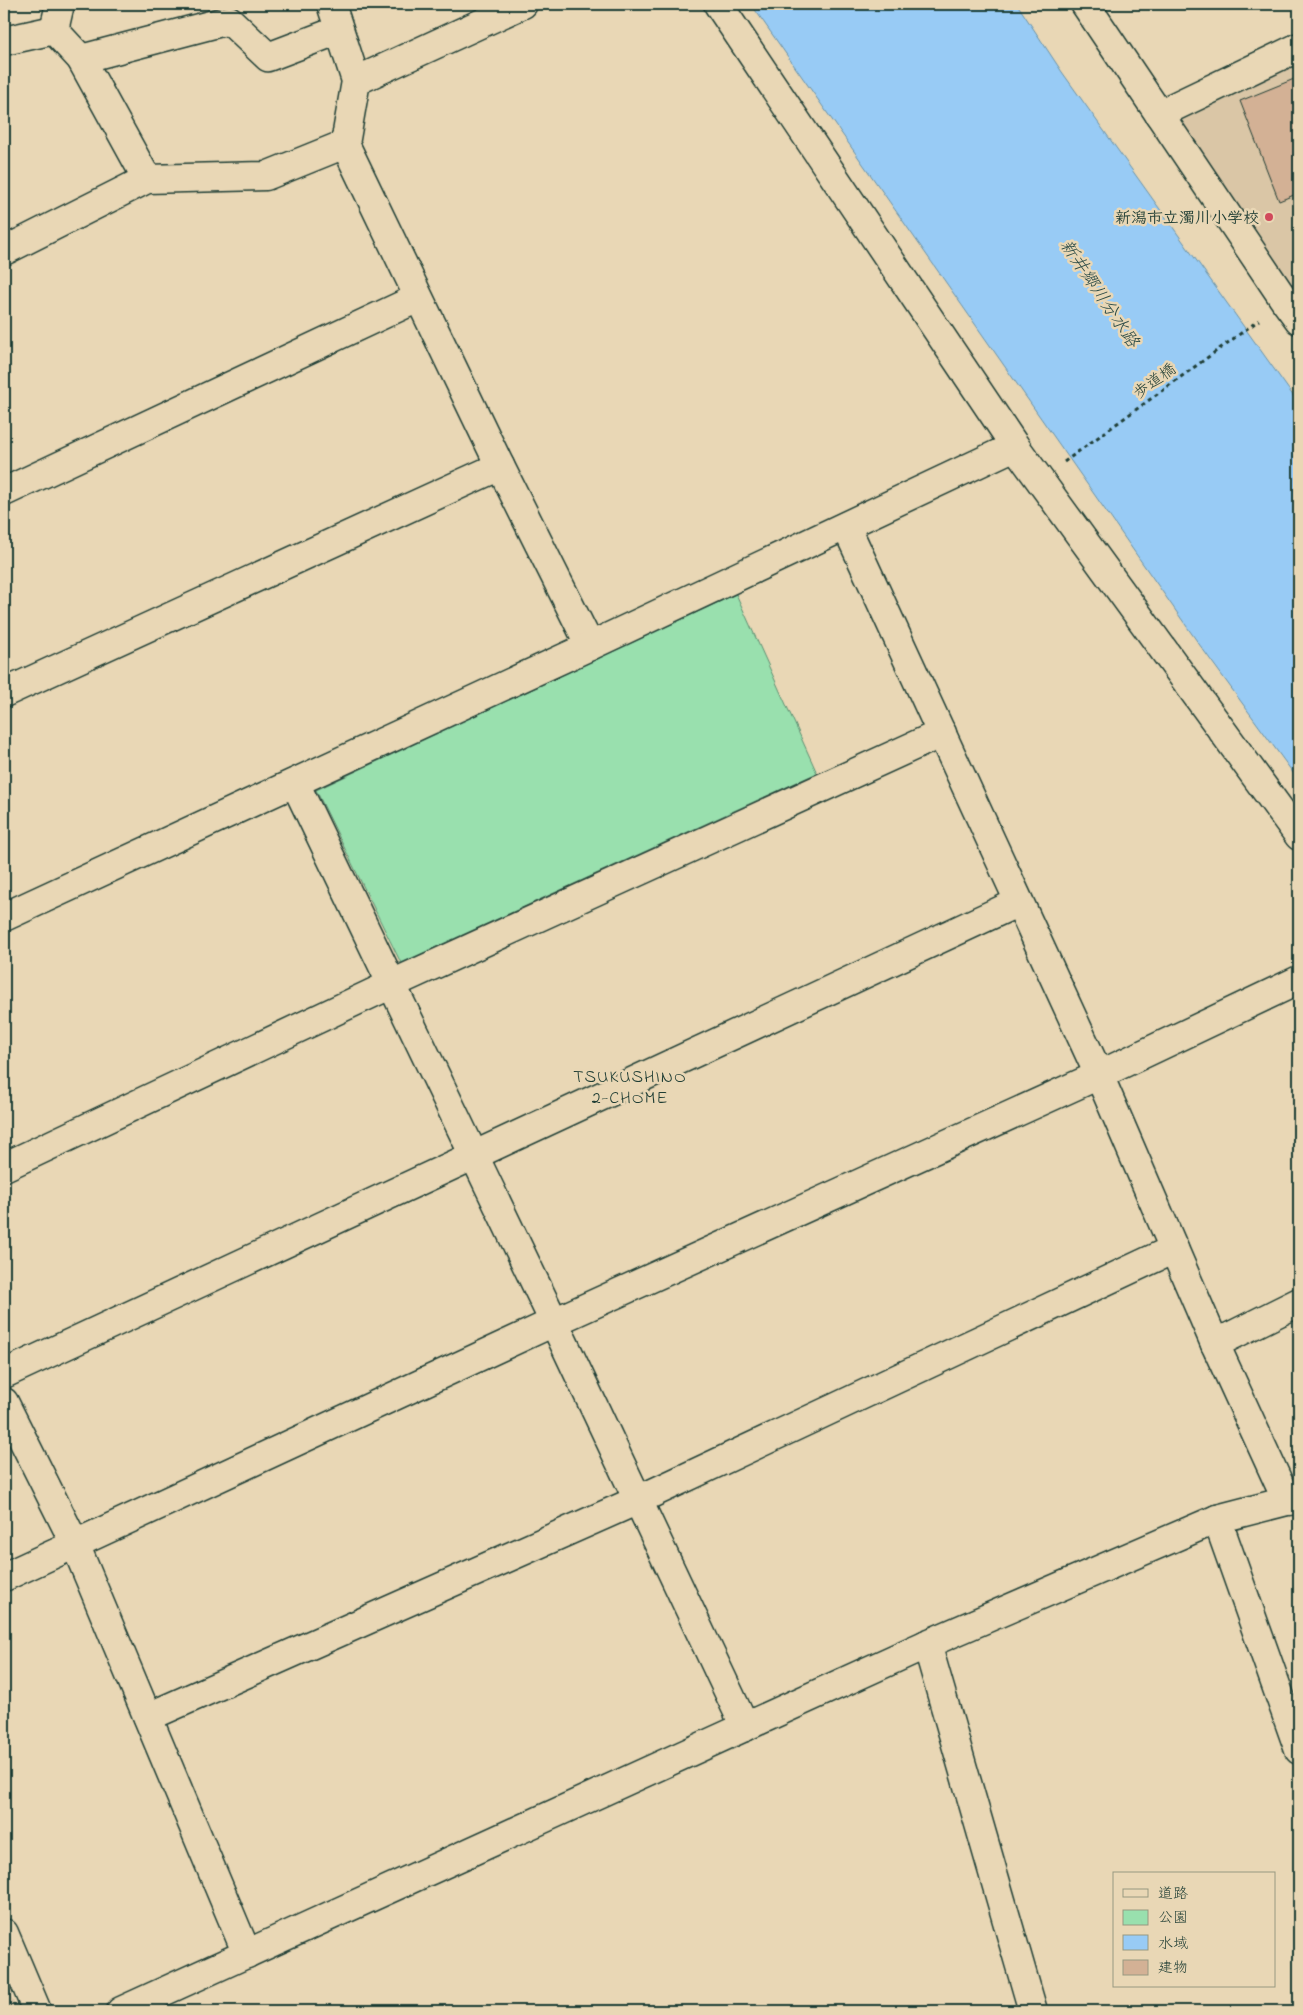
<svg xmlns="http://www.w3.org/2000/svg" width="1303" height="2015" viewBox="0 0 1303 2015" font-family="'Indie Flower','Klee One',sans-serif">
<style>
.built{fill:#dac6a6}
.green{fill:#99e0ae;stroke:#5c8e71}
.water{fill:#98cbf5;stroke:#6892a8}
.building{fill:#d3b195;stroke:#1f3d34}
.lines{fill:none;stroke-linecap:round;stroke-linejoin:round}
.minor-casing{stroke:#1f3d34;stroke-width:31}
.path{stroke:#1f3d34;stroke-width:3;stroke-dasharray:4 4;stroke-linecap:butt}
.minor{stroke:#e9d7b5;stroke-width:28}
.poi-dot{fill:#d1495b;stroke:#e9d7b5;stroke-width:2}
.labels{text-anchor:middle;stroke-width:5;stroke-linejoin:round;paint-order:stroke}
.poi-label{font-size:16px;font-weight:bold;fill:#1f3d34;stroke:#e9d7b5;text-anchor:end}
.street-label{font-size:16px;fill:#1f3d34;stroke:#e9d7b5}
.water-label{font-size:18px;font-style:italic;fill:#2b4b47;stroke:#e9d7b5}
.neighbourhood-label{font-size:18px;letter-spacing:1px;fill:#1f3d34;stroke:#e9d7b5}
</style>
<rect width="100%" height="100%" fill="#e9d7b5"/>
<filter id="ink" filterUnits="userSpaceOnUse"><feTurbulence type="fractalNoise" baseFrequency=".02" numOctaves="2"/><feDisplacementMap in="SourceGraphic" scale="10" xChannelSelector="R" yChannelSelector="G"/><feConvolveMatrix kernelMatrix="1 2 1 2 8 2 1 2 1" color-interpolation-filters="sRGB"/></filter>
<g filter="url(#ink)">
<!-- built -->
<g class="built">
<path d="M1299 61V295L1180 138 1184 113Z"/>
<path d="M4 1982 18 2011H4Z"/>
</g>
<!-- green -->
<path class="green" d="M736 594 817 773 401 963 316 790Z"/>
<!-- water -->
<path class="water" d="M751 4H1017L1062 72 1299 404V781L1199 644Z"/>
<!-- building -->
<path class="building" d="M1299 77V193L1279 201 1240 101Z"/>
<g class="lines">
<!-- minor casing -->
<g class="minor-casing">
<g id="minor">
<path d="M331 4 356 81 345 144 500 466 590 646"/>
<path d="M718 4 1015 446 1299 836"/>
<path d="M1085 4 1285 301 1299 320"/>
<path d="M54 30 60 4"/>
<path d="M4 41 54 30 81 59 147 179"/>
<path d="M81 59 229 20 268 57 339 30"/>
<path d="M356 81 523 4"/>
<path d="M1159 114 1299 47"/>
<path d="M4 251 147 179 266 176 345 144"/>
<path d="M4 492 418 298"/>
<path d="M846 526 1099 1075 1215 1344 1287 1501"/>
<path d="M4 693 500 466"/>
<path d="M295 783 554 1322 745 1727"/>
<path d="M4 917 590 646 1015 446"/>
<path d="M4 1167 392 984 942 733"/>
<path d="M1215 1344 1299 1302"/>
<path d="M4 1374 1019 902"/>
<path d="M4 1402 75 1544 247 1954"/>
<path d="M1217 1519 1299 1750"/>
<path d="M4 1577 554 1322 1099 1075 1299 980"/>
<path d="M927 1644 1033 2011"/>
<path d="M148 1717 638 1500 1174 1249"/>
<path d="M4 1933 37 2011"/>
<path d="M121 2011 927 1644 1217 1519 1287 1501 1299 1500"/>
</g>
</g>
<!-- path -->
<path class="path" d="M1064 462 1259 320"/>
<!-- minor -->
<use href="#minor" class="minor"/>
</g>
</g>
<!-- markers -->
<circle class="poi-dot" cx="1269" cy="217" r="5"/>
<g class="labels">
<!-- poi labels -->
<g class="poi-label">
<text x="1259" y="223">新潟市立濁川小学校</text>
</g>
<!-- street labels -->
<g class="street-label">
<text transform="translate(1154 380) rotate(-36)" y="6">歩道橋</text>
</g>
<!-- water labels -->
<g class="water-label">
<text transform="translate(1100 293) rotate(56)" y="6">新井郷川分水路</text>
</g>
<!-- neighbourhood labels -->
<g class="neighbourhood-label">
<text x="630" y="1082">TSUKUSHINO<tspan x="630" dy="21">2-CHOME</tspan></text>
</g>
</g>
<!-- margin -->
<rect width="1303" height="2015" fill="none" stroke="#e9d7b5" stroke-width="20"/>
<rect x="10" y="10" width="1283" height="1995" fill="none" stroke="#1f3d34" stroke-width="2" filter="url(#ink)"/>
<!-- legend -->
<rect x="1113" y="1872" width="162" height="115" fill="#e9d7b5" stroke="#989981"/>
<rect x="1123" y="1889" width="25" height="8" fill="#e9d7b5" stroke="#989981"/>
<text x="1158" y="1898" font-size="15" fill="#1f3d34">道路</text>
<rect x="1123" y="1910" width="25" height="15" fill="#99e0ae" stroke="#989981"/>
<text x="1158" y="1922" font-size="15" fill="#1f3d34">公園</text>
<rect x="1123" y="1935" width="25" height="15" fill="#98cbf5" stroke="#989981"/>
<text x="1158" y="1948" font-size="15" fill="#1f3d34">水域</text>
<rect x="1123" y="1960" width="25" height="15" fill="#d3b195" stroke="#989981"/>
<text x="1158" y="1972" font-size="15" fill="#1f3d34">建物</text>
</svg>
